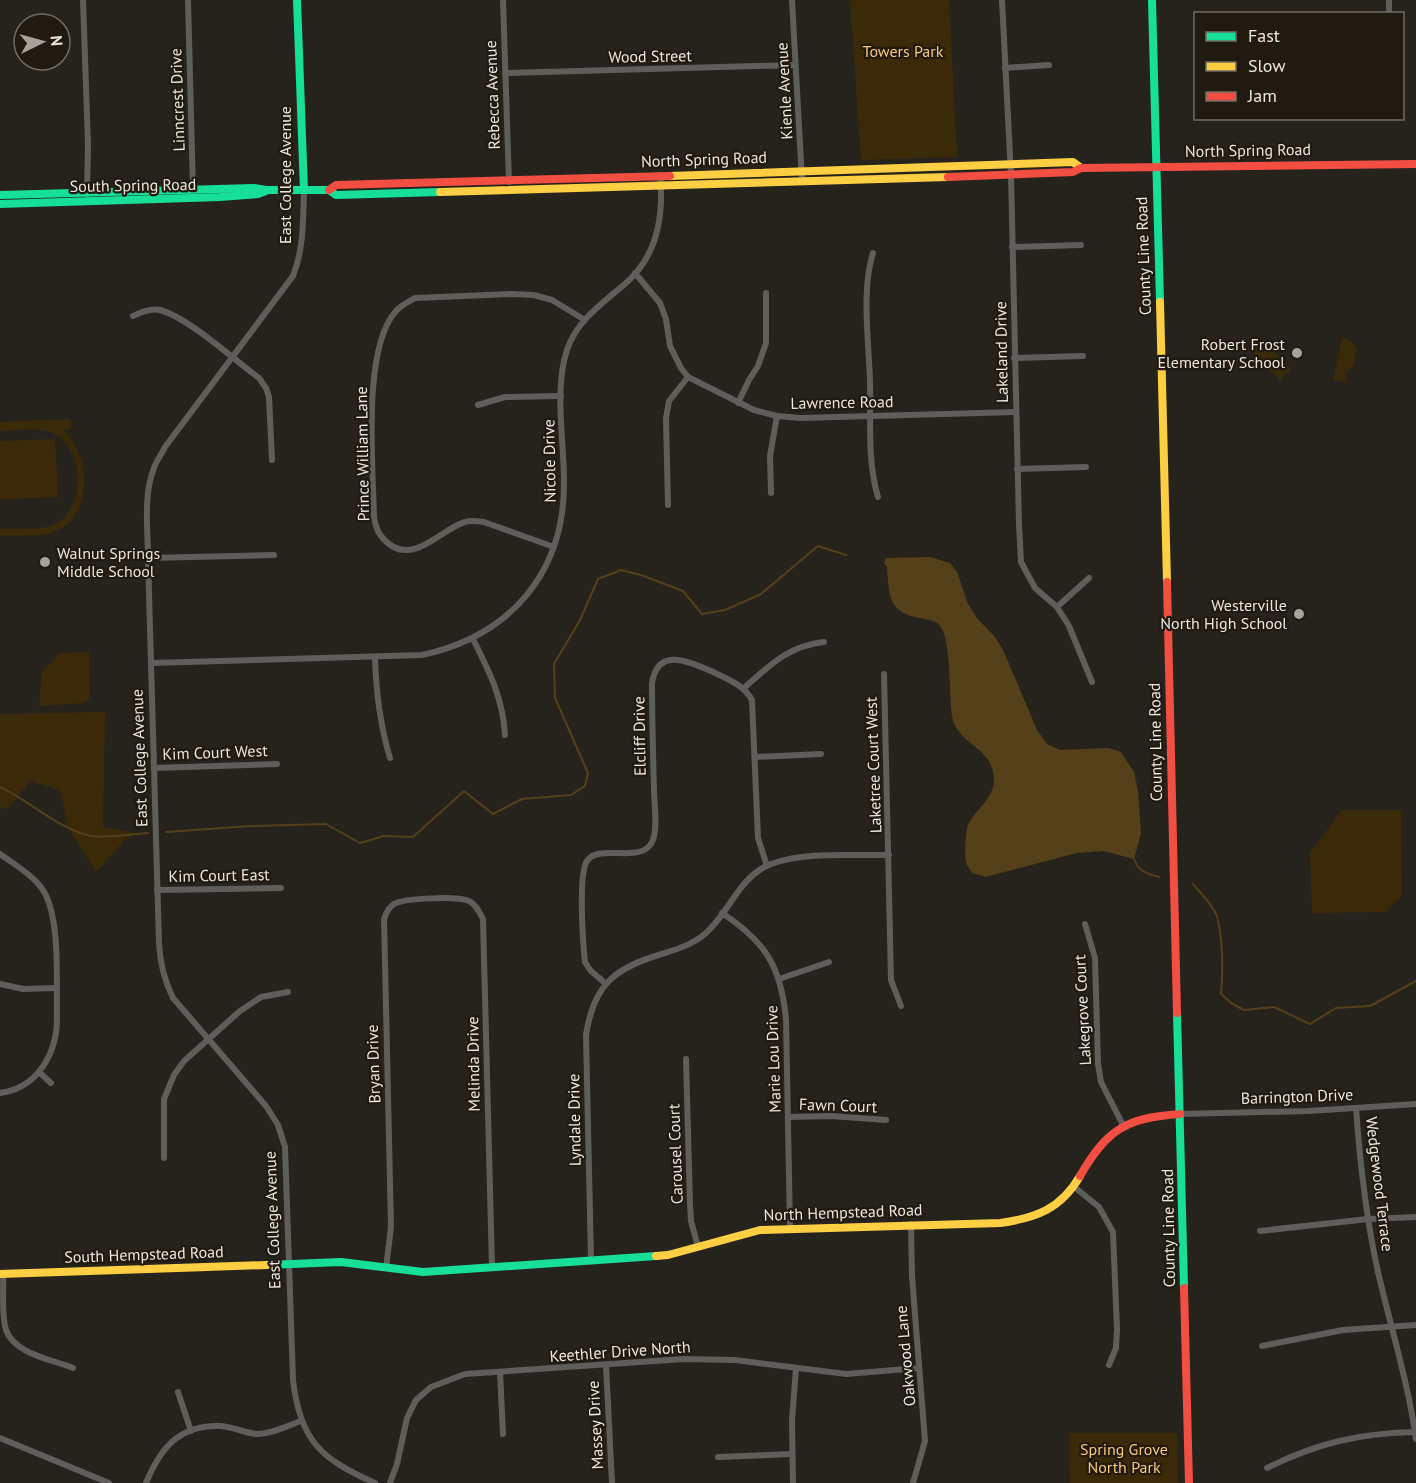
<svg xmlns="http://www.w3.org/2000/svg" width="1416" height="1483" viewBox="0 0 1416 1483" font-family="'PT Sans',sans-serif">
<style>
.green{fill:#3b2a08}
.water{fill:#544019}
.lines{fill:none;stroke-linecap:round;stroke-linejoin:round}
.stream{stroke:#544019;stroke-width:2}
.street{stroke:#5f5e5b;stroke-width:6}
.fast{stroke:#16e098;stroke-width:8}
.slow{stroke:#ffcf43;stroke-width:8}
.jam{stroke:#f24e42;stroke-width:8}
.poi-dot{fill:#a7a29c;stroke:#201a10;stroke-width:2}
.labels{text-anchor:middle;stroke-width:4.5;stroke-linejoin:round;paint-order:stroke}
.park-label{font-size:16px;fill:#f8c979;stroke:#201a10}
.street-label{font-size:16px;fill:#ece7e0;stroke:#201a10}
.poi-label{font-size:16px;fill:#ece7e0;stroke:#201a10;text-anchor:end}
</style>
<rect width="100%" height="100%" fill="#26231d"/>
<!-- green -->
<g class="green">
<path d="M850 0H949L957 157 861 160Z"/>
<path d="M1342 338 1348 339 1357 348 1354 365 1347 372 1345 383 1333 380Z"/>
<path d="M1261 339 1291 369 1280 380 1250 350Z"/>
<path d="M71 419V429L63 430C90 454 95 514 56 531 40 538 17 535 0 536V529C17 528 40 531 55 524 86 510 85 449 55 434 39 426 17 431 0 431V422Z"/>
<path d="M55 439 58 497 0 499V441Z"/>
<path d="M89 652 90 697 84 703 39 706 42 672 60 653Z"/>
<path d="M105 712 103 827 132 832 96 872 68 827 60 790 30 781 8 809 0 807V714Z"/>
<path d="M1342 810H1401L1402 895 1386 912 1312 913 1310 853Z"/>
<path d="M1069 1433H1177L1178 1483H1070Z"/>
</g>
<!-- water -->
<path class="water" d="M930 557 950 563 957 572 968 604 977 618 995 637 1004 652 1037 730 1047 744 1060 750 1109 748 1121 752 1134 772 1138 790 1141 833 1134 859 1103 851 1077 853 985 877 972 873C970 869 966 865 966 861 964 855 966 829 968 825 980 803 1002 794 991 765 983 747 958 740 953 720 948 699 953 633 937 623 932 619 921 619 915 617 887 611 889 591 887 567L884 563 886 558Z"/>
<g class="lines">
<!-- stream -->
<g class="stream">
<path d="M0 787C28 800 62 831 91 836 106 838 132 834 148 833"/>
<path d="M166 832 251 826 326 824 360 843 384 836 413 837 464 791 493 814 522 799 571 795 585 786 588 773 555 698 554 664 580 620 598 579 621 570 641 575 683 591 702 614 725 610 761 594 818 546 846 555"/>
<path d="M1134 859C1138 871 1147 874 1159 877"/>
<path d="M1193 884C1200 893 1211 903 1216 914 1223 932 1223 974 1221 994L1231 1003 1244 1010 1274 1007 1310 1024 1336 1008 1370 1006 1416 981"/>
</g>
<!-- street -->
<g class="street">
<path d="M83 0 88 144 87 194"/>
<path d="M188 0 193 191"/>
<path d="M503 0 509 182"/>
<path d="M792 0 802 180"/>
<path d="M1002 0 1011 175 1019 524 1021 562 1035 588 1057 607 1069 626 1092 682"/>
<path d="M1389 0V14"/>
<path d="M1005 68 1049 65"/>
<path d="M505 73 795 65"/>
<path d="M304 190C303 220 304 248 293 276L165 447C162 454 156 461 154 468 143 495 148 530 148 558L159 943C160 963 164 980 173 998L266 1106 278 1125 285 1147 293 1380C300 1441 321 1459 375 1483"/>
<path d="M1012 247 1081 245"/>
<path d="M873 253C861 291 869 342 870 382 871 420 867 460 878 497"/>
<path d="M635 273 660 303 666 319 670 346 681 368 688 377 754 410 777 416 801 418 1016 412"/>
<path d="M133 316C141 312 151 308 160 310 189 318 233 359 259 378L266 388 269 397 272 460"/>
<path d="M1014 358 1083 356"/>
<path d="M738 403 749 380 758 366 766 343V293"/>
<path d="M478 405 505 397 561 396"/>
<path d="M1017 469 1086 467"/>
<path d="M771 493 770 456 777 416"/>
<path d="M668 505 666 418 669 401 688 377"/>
<path d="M554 547 484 522C477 521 471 520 465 522 441 529 415 564 389 544 379 536 376 529 374 517 373 468 362 348 396 311 401 305 408 302 415 298L511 294 534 295 552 300 585 320"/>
<path d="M148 558 274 555"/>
<path d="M1057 607 1089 578"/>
<path d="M473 639C489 671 503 698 505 735"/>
<path d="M375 657C376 692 380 725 390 758"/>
<path d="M151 663 422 655C510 636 565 573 564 481 564 440 554 389 567 350 577 320 603 303 626 283 658 255 664 215 660 175"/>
<path d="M884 674 891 980 901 1006"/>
<path d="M744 688C770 665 788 646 824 642"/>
<path d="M755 757 821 754"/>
<path d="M154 768 277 764"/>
<path d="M0 854C15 865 33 875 43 890 61 918 56 984 57 1018 57 1053 38 1088 0 1093"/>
<path d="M157 890 281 888"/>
<path d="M722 913C766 942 781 967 786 1019L790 1228"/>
<path d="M1085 924 1095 958 1098 1064 1101 1082 1123 1125"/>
<path d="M779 979 829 962"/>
<path d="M0 984 23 989 56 988"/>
<path d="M606 984 590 970 585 962C583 944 578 874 587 861 600 842 643 866 653 840 658 825 654 804 654 789 653 754 652 718 652 683 658 646 689 662 711 671 727 679 743 684 752 700L758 838 767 866"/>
<path d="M686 1059 690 1204 691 1221 698 1247"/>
<path d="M40 1073 51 1083"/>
<path d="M1356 1108C1360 1163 1366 1218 1378 1272 1391 1328 1408 1382 1416 1439"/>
<path d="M1180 1114 1309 1111 1416 1104"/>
<path d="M788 1117 831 1116 886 1120"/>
<path d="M164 1158V1099L174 1075 184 1061 240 1011 261 997 288 992"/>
<path d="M1073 1186 1099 1207 1113 1232 1117 1329 1116 1348 1109 1365"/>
<path d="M911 1224 912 1276 925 1441 913 1483"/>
<path d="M1260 1231 1368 1219 1416 1217"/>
<path d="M591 1260 586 1035C594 982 617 967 665 953 681 948 698 942 709 930 731 909 740 876 771 864 806 851 851 856 889 855"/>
<path d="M386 1268 391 1227 384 919C386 913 388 908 394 904 405 898 457 896 469 901 477 905 479 912 483 919L492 1267"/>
<path d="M3 1273C4 1291 1 1313 6 1330 14 1354 53 1360 73 1368"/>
<path d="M1262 1346 1343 1330 1416 1325"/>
<path d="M606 1365 612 1483"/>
<path d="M500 1372 503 1434"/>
<path d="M178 1392 191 1431"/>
<path d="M0 1438 109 1483"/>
<path d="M718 1457 792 1454"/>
<path d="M1267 1468C1317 1443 1360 1433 1416 1432"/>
<path d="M146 1483C160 1449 179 1424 221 1426 233 1427 245 1433 257 1434 272 1434 287 1426 301 1421"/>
<path d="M390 1483 397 1464 407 1418 416 1400 431 1387 465 1374 684 1359 735 1360 846 1374 919 1368"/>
<path d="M793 1483 792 1420 796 1368"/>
</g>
<!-- fast -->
<g class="fast">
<path d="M297 0 304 190"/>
<path d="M1152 0 1160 302"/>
<path d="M0 195 254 188 266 190H329L336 195 440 192"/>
<path d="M0 204 220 197 258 194 266 191"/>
<path d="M1177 1013 1184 1288"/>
<path d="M267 1265 341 1262 423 1272 656 1256"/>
</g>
<!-- slow -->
<g class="slow">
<path d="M670 176 1073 162 1081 168"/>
<path d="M440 192 948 177"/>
<path d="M1160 302 1167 582"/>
<path d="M656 1256 668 1255 760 1230 1000 1223C1036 1218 1061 1209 1080 1176"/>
<path d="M0 1274 267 1265"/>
</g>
<!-- jam -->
<g class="jam">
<path d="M948 177 1073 172 1081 168 1416 164"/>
<path d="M329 190 336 185 670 176"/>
<path d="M1167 582 1177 1013"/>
<path d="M1080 1176C1107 1129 1126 1118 1180 1114"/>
<path d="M1184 1288 1189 1483"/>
</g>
</g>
<!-- markers -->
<g class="poi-dot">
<circle cx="1297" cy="353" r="6"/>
<circle cx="45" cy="562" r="6"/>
<circle cx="1299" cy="614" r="6"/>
</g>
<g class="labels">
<!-- park labels -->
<g class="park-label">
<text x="903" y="57">Towers Park</text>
<text x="1124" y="1455">Spring Grove<tspan x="1124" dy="18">North Park</tspan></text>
</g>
<!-- street labels -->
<g class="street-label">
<text transform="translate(650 56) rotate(-1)" y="6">Wood Street</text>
<text transform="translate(784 91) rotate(-93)" y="6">Kienle Avenue</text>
<text transform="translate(492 95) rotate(-92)" y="6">Rebecca Avenue</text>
<text transform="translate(177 100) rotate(-92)" y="6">Linncrest Drive</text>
<text transform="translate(1248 150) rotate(-1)" y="6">North Spring Road</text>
<text transform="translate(704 159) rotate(-2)" y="6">North Spring Road</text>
<text transform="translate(285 175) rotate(-90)" y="6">East College Avenue</text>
<text transform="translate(133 185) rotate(-1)" y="6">South Spring Road</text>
<text transform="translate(1143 256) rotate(-92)" y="6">County Line Road</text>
<text transform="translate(1001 352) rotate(-91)" y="6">Lakeland Drive</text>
<text transform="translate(842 402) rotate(-1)" y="6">Lawrence Road</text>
<text transform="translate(362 454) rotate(-91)" y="6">Prince William Lane</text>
<text transform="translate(549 461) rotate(-91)" y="6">Nicole Drive</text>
<text transform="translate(639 736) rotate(-91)" y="6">Elcliff Drive</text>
<text transform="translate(1155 742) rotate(-91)" y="6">County Line Road</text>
<text transform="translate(215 752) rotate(-2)" y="6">Kim Court West</text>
<text transform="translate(139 758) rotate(-92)" y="6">East College Avenue</text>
<text transform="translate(873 765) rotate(-92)" y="6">Laketree Court West</text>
<text transform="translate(219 875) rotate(-1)" y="6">Kim Court East</text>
<text transform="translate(1082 1010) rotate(-93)" y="6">Lakegrove Court</text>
<text transform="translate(773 1059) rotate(-92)" y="6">Marie Lou Drive</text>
<text transform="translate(373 1064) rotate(-92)" y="6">Bryan Drive</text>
<text transform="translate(473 1064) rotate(-91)" y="6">Melinda Drive</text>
<text transform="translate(1297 1096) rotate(-2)" y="6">Barrington Drive</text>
<text transform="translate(838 1105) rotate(2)" y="6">Fawn Court</text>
<text transform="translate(574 1120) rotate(-91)" y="6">Lyndale Drive</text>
<text transform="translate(675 1154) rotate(-92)" y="6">Carousel Court</text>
<text transform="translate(1380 1184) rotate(83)" y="6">Wedgewood Terrace</text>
<text transform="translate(843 1212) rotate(-2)" y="6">North Hempstead Road</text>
<text transform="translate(272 1220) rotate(-92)" y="6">East College Avenue</text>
<text transform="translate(1168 1228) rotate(-91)" y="6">County Line Road</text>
<text transform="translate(144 1254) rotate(-2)" y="6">South Hempstead Road</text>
<text transform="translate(620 1351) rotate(-4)" y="6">Keethler Drive North</text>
<text transform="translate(905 1356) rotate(-95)" y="6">Oakwood Lane</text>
<text transform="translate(595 1425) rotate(-93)" y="6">Massey Drive</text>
</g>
<!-- poi labels -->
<g class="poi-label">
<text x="1285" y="350">Robert Frost<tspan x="1285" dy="18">Elementary School</tspan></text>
<text x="57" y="559" text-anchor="start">Walnut Springs<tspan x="57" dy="18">Middle School</tspan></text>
<text x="1287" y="611">Westerville<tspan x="1287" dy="18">North High School</tspan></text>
</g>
</g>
<!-- legend -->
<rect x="1194" y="12" width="210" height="108" fill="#201a10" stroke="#726c63" stroke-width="1.5"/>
<rect x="1206" y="32" width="30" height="9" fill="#16e098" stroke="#726c63" stroke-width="1.5"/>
<text x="1248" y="42" font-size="18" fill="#ece7e0">Fast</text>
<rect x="1206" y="62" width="30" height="9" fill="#ffcf43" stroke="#726c63" stroke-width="1.5"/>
<text x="1248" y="72" font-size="18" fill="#ece7e0">Slow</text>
<rect x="1206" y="92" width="30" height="9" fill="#f24e42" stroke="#726c63" stroke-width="1.5"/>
<text x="1248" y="102" font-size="18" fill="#ece7e0">Jam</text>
<!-- north arrow -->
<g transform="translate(42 42) rotate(85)"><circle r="28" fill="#201a10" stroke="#726c63" stroke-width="1.5"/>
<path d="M0-4.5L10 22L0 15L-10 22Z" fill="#a7a29c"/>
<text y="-9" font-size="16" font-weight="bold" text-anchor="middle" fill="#ece7e0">N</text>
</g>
</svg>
